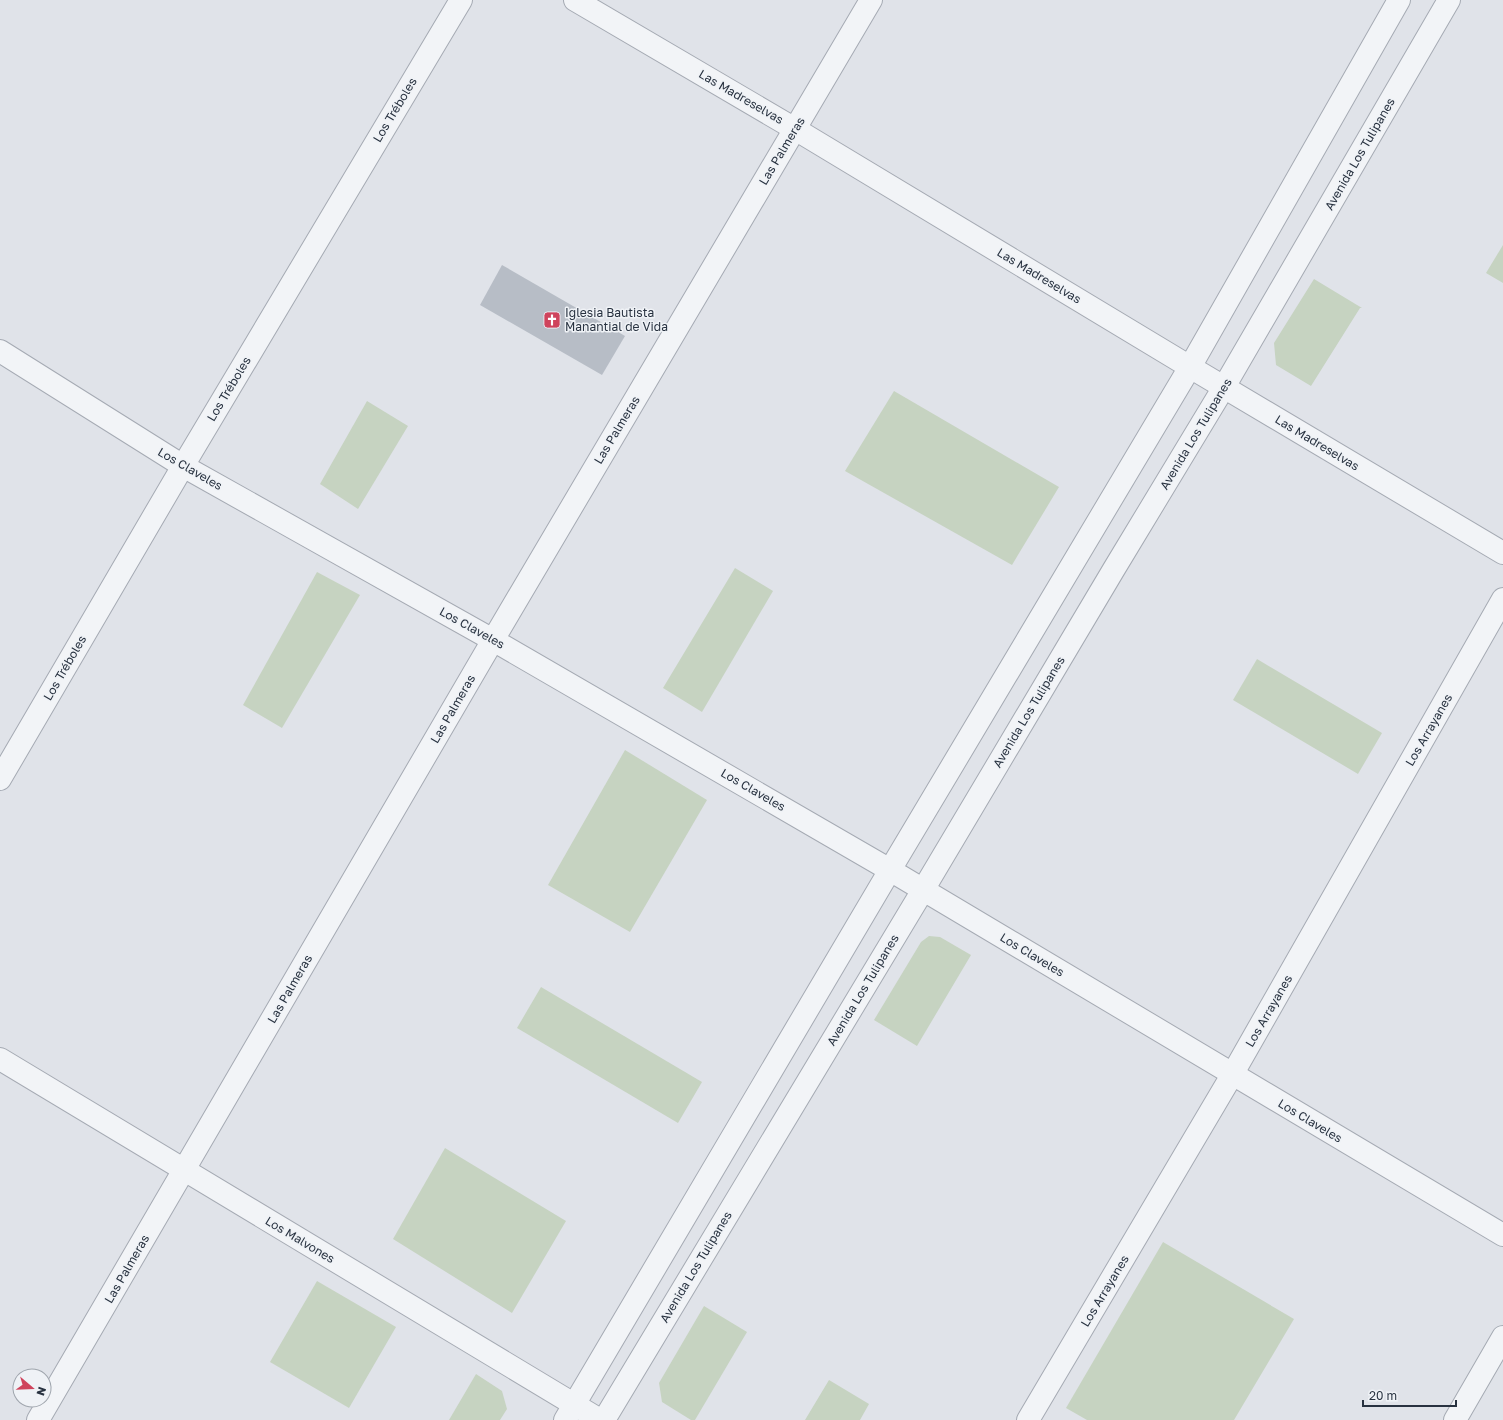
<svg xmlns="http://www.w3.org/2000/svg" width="1503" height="1420" viewBox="0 0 1503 1420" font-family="'Golos Text',sans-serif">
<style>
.green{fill:#c6d3c1}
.building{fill:#b7bdc6}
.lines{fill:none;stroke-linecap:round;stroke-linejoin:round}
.minor-casing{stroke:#a5aab3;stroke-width:24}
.tertiary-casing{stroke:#a5aab3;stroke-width:24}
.minor{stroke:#f2f4f7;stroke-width:22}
.tertiary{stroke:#f2f4f7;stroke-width:22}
.labels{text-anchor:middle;stroke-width:3;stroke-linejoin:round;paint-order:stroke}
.street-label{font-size:12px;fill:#283240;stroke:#eff2f6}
.poi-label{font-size:12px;fill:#283240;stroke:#eff2f6;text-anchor:start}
</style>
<rect width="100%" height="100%" fill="#e0e3e9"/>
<!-- green -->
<g class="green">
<path d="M1503 245V283L1486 273Z"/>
<path d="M1314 279 1362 308H1360L1311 386 1276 365 1274 343Z"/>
<path d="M894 391 1059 487 1012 565 845 471Z"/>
<path d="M367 401 408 426 358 509 320 484Z"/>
<path d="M735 568 773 591 702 712 663 688Z"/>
<path d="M317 572 360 595 282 728 243 705Z"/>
<path d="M1257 659 1382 733 1358 774 1233 700Z"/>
<path d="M625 750 707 800 630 932 548 885Z"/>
<path d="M929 936 940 937 971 955 917 1046 874 1020 921 942Z"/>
<path d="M541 987 702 1082 678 1123 517 1028Z"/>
<path d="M445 1148 566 1221 512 1313 393 1239Z"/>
<path d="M1163 1242 1294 1319 1234 1420H1087L1066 1408Z"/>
<path d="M317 1281 396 1327 349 1408 270 1362Z"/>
<path d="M704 1306 747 1332 695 1420H691L662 1402 659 1383Z"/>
<path d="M476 1374 502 1391 507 1409 500 1420H449Z"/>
<path d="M829 1380 869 1404 860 1420H805Z"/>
</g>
<!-- building -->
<path class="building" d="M502 265 625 336 602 375 480 305Z"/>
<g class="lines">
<!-- minor casing -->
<g class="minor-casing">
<g id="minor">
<path d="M575 0 795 129 1190 367 1503 553"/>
<path d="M0 351 183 466 493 640 890 870 1503 1235"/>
<path d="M0 779 183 466 461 0"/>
<path d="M0 1059 600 1420"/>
<path d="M565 1420 890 870 1190 367 1399 0"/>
<path d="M604 1420 923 890 1114 569 1224 387 1449 0"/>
<path d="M1028 1420 1232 1075 1503 599"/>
<path d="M1455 1420 1503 1337"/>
</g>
</g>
<!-- tertiary casing -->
<g class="tertiary-casing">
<path id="tertiary" d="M38 1420 493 640 871 0"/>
</g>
<!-- minor -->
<use href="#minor" class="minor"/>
<!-- tertiary -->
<use href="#tertiary" class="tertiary"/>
</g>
<!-- icons -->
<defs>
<g id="church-square" transform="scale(0.9)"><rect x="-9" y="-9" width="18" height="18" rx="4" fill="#cf435c" stroke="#eff2f6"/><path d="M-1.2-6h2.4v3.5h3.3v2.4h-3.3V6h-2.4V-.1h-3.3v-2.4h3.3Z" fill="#fff"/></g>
</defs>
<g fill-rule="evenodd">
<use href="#church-square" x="552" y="320"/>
</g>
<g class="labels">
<!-- street labels -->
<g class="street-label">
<text transform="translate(741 97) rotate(30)" y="4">Las Madreselvas</text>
<text transform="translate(395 110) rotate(-59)" y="4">Los Tréboles</text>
<text transform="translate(782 151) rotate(-59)" y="4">Las Palmeras</text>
<text transform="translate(1360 154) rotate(-60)" y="4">Avenida Los Tulipanes</text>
<text transform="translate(1039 276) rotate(31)" y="4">Las Madreselvas</text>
<text transform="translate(229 389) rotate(-59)" y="4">Los Tréboles</text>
<text transform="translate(617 430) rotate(-59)" y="4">Las Palmeras</text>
<text transform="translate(1196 434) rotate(-59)" y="4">Avenida Los Tulipanes</text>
<text transform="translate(1317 443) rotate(31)" y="4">Las Madreselvas</text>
<text transform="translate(190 469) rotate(30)" y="4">Los Claveles</text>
<text transform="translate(472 628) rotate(29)" y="4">Los Claveles</text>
<text transform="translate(65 668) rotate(-60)" y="4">Los Tréboles</text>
<text transform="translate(453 709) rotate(-60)" y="4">Las Palmeras</text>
<text transform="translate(1029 712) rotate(-59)" y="4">Avenida Los Tulipanes</text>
<text transform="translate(1429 730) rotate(-60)" y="4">Los Arrayanes</text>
<text transform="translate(753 790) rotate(30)" y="4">Los Claveles</text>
<text transform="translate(1032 955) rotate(31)" y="4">Los Claveles</text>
<text transform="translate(290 989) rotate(-60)" y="4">Las Palmeras</text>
<text transform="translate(863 990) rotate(-59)" y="4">Avenida Los Tulipanes</text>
<text transform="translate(1269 1011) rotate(-60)" y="4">Los Arrayanes</text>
<text transform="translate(1310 1121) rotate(31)" y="4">Los Claveles</text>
<text transform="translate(300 1240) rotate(31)" y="4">Los Malvones</text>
<text transform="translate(696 1267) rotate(-59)" y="4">Avenida Los Tulipanes</text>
<text transform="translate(127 1269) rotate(-60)" y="4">Las Palmeras</text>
<text transform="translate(1105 1291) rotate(-59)" y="4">Los Arrayanes</text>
</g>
<!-- poi labels -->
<g class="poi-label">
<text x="565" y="317">Iglesia Bautista<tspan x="565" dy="14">Manantial de Vida</tspan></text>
</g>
</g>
<!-- north arrow -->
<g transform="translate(32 1388) rotate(109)"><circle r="19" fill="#eff2f6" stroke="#9fa5ad"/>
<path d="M0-3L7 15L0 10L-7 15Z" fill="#cf435c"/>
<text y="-6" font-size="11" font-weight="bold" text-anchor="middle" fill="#283240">N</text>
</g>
<!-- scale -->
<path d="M1363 1400v6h93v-6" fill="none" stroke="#283240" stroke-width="2"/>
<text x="1369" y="1400" font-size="12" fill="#283240" stroke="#eff2f6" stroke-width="3" paint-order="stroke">20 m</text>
</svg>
